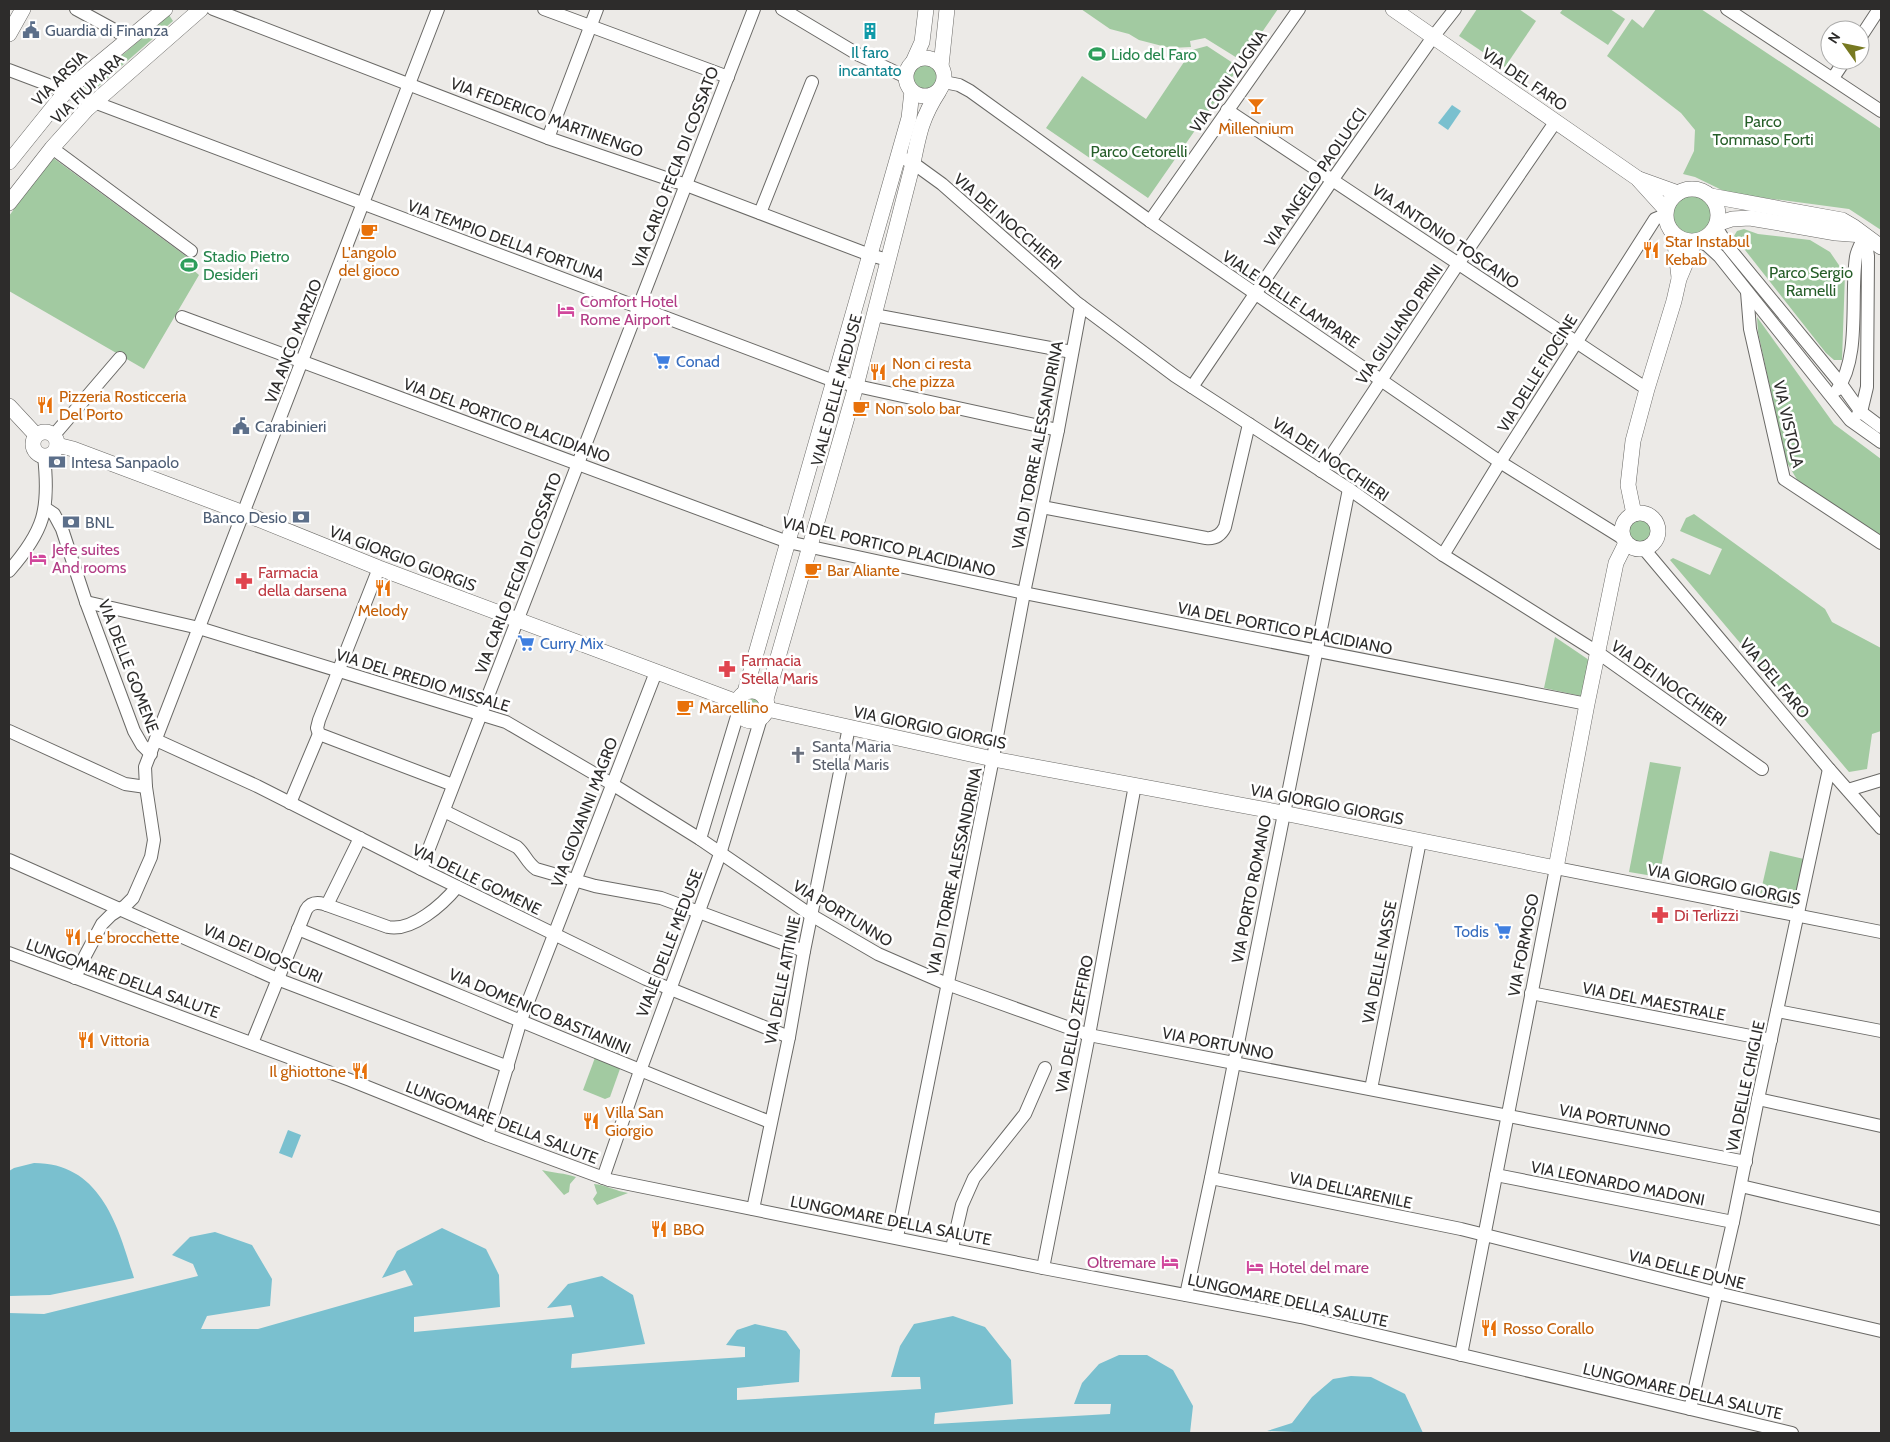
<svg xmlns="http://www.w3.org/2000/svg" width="1890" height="1442" viewBox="0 0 1890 1442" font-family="Cabin,sans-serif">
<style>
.green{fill:#a2caa1}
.water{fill:#7ac0cf}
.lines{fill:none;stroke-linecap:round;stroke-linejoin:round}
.minor-casing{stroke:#6a6966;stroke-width:14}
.tertiary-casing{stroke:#6a6966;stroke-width:16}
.minor{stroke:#fff;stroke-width:12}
.tertiary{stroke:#fff;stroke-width:15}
.labels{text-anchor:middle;stroke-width:5;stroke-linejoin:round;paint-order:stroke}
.service-label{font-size:16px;fill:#4e5e75;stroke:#fff;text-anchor:start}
.culture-label{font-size:16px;fill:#0d838f;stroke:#fff}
.leisure-label{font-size:16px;fill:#27864d;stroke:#fff;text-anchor:start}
.street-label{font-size:16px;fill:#2d2c2b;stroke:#fff}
.park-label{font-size:16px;fill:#265e29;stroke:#fff}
.food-label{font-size:16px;fill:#c56008;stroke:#fff;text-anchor:start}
.hotel-label{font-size:16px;fill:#b23c85;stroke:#fff;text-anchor:start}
.shop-label{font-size:16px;fill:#366cbe;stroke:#fff;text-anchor:start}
.health-label{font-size:16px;fill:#be3a42;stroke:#fff;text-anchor:start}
.worship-label{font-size:16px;fill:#5b616d;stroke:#fff;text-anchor:start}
</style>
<rect width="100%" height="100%" fill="#eceae7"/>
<!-- green -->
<g class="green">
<path d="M1081 9H1278L1242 61 1205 38 1190 41 1191 47 1170 48 1139 40 1129 34 1110 29Z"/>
<path d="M1477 9H1519L1536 21 1505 67 1459 36Z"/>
<path d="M1563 9H1610L1625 19 1608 45 1560 13Z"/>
<path d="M1656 9H1701L1881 129V230L1849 209 1728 193 1695 177 1683 174 1694 151 1695 130 1681 113 1607 56 1632 19 1643 28Z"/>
<path d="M169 15 173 21 93 91 84 88Z"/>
<path d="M1207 46 1239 67 1148 198 1046 128 1082 76 1146 119 1192 50Z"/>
<circle cx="925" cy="77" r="13"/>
<path d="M52 157 194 262 191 268 199 275 144 369 9 291V216Z"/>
<circle cx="1691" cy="214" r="20"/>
<path d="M1744 229 1758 234 1810 240 1830 252 1845 274 1842 360H1834L1826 353 1734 236 1737 231Z"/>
<path d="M1757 317 1834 424 1881 459V537L1799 483 1786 461 1758 332Z"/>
<path d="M1694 514 1825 609 1832 622 1881 648V731L1872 734 1867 769 1849 772 1670 560 1673 558 1710 575 1722 549 1680 531 1686 518Z"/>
<circle cx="1641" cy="532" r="12"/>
<path d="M1555 637 1589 660 1581 696 1544 688Z"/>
<circle cx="752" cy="706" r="10"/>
<path d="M1650 762 1681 767 1659 877 1629 872Z"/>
<path d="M1770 851 1804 859 1793 906 1759 899Z"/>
<path d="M596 1055 621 1066 610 1097 605 1099 583 1090Z"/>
<path d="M542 1170C553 1173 565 1173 576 1177L570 1184 569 1192 564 1195Z"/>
<path d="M594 1184C606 1185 616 1191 628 1193L597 1205 593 1199 597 1193Z"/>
</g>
<!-- water -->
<g class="water">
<path d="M1452 105 1461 111 1448 130 1438 123Z"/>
<path d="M288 1130 301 1135 292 1158 279 1153Z"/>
<path d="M34 1163C101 1163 118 1226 134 1278L50 1295 9 1296V1171L14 1168Z"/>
<path d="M442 1228 486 1249 499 1275 500 1307 414 1317V1332L574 1317 571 1305 547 1308 568 1284 602 1276 633 1295 645 1344 572 1354 571 1368 745 1357V1347L726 1345 737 1330 755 1324 786 1331 800 1350 799 1382 737 1388V1400L921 1389 920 1377H891L900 1346 914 1324 953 1316 985 1327 1011 1360 1013 1404 935 1413 934 1424 1110 1414 1111 1404H1074L1082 1383 1099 1364 1119 1355H1147L1173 1370 1193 1406 1190 1433H9V1313L44 1314 198 1276 193 1264 172 1255 190 1237 215 1232 252 1245 272 1279 270 1306 207 1316 201 1329H258L413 1285 405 1270 382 1278 397 1251Z"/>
<path d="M1351 1376 1371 1377 1405 1394 1423 1433H1317L1267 1431 1292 1423 1312 1397 1333 1379Z"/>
</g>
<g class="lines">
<!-- minor casing -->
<g class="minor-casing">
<g id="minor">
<path d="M76 9 129 38"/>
<path d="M213 9 548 138 686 185 870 255 888 260"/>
<path d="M544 9 728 77"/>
<path d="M782 9 859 55 906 77"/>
<path d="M1727 9 1881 111"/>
<path d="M1860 38 1879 9"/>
<path d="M9 70 834 381 1058 430"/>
<path d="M1833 78 1845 60"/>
<path d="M944 82 959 85 970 91 1150 221 1500 462 1624 539"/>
<path d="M1227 110 1647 389"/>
<path d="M548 138 597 9"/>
<path d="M52 148 191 251"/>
<path d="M898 156 913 163 942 184 1076 302 1175 376 1349 489 1443 555 1597 652 1762 769"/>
<path d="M760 213 812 82"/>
<path d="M1150 221 1299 9"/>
<path d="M1716 227 1729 248 1841 384 1861 412 1881 427"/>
<path d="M1698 241 1707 245 1719 256 1850 420 1881 442"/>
<path d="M1747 292 1750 329 1784 479 1881 543"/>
<path d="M874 315 1072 352"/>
<path d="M182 317 788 542 1024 593 1587 704"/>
<path d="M1192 387 1333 179 1433 37 1455 9"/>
<path d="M1837 390C1861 357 1850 297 1856 257 1857 250 1862 242 1865 235"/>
<path d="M1858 414 1861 412 1867 387 1868 256 1865 235"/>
<path d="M54 435 120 358"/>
<path d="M1321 471 1458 264 1556 121"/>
<path d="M1042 507 1206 538C1215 539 1221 535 1225 527L1249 424"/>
<path d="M45 508 54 514 62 529 86 602 134 731 142 745 151 754"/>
<path d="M1644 549 1829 769 1881 828"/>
<path d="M1443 555 1500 462 1655 219 1665 215"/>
<path d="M379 568 319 720 317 728 319 734 453 785"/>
<path d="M9 571C44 531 50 510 44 456"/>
<path d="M86 602 199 628 506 722 612 784 700 839 811 915 878 954 947 984 1089 1035 1746 1162"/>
<path d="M9 731 125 784 146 787"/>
<path d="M156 740 257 786 421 869 646 979 789 1037"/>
<path d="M1848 790 1881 780"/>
<path d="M290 803 319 734"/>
<path d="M448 813 517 847C525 854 527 863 536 869L595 886 661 898 804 951"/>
<path d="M700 839 738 713"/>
<path d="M9 860 277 979 508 1067"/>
<path d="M421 869 754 9"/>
<path d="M327 905 360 838"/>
<path d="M298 929C455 993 611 1060 770 1122"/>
<path d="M9 953 350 1080 487 1135 609 1180 1043 1268 1301 1317 1792 1433"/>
<path d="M75 978 85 956 102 924 111 915 125 906 133 898 151 857 154 840 146 787 145 767 438 9"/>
<path d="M1531 993 1771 1040"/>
<path d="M1777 1011 1881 1031"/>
<path d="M252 1043 306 910C310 903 316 902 324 904L388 927C412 932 443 904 457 887"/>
<path d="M1371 1089 1420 841"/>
<path d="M1758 1099 1881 1126"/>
<path d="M487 1135 521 1020 656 672"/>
<path d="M1496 1175 1733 1222"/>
<path d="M603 1178 640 1071 720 854 761 718"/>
<path d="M1211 1178 1461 1229 1717 1293 1881 1331"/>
<path d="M1741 1186 1881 1219"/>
<path d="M753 1209 789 1037 804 951 849 727"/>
<path d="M897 1237 992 763 1024 593 1058 430 1081 306"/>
<path d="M952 1248 962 1205 974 1178 1025 1114 1045 1068"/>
<path d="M1043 1268 1089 1035 1135 785"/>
<path d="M1186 1295 1211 1178 1349 489"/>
<path d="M1461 1355 1556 868 1881 932"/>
<path d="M1690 1409 1733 1222 1758 1099 1829 769"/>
</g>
</g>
<!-- tertiary casing -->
<g class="tertiary-casing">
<g id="tertiary">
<path d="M1393 9 1637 178 1666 210"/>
<path d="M9 34 23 9"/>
<circle cx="925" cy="77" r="19"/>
<path d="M913 62 922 42 926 9"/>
<path d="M941 66 947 9"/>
<path d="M9 162 67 90 165 9"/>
<path d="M1639 179 1678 193"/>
<circle cx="1692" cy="215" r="26"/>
<path d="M1711 196 1842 220 1854 227 1881 247"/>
<path d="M9 203 52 148 87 109 201 9"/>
<path d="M1717 224 1732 219 1750 218 1836 233 1863 235"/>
<path d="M1674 235 1679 277"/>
<path d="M9 406 36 435"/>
<circle cx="45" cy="444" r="12"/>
<path d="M57 445 73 449 233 509 379 568 737 702"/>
<circle cx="1640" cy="531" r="18"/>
<path d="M1634 514 1628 485 1633 441 1647 389 1674 301 1679 279 1695 241"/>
<circle cx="752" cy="706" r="15"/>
<path d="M745 692 909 118 912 91"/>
<path d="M766 699 856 386 913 163C919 133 922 117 939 91"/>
<path d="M767 709 993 759 1283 813 1556 868 1587 704 1616 563 1626 543"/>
</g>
</g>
<!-- minor -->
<use href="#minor" class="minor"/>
<!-- tertiary -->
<use href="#tertiary" class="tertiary"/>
</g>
<!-- icons -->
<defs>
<g id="civic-bare" transform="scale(1.35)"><path d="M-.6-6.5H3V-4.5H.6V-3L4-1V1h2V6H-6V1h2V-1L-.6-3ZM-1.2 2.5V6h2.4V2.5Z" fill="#5c6f8a" stroke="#fff" stroke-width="2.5" paint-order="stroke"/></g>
<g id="building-bare" transform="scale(1.35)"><path d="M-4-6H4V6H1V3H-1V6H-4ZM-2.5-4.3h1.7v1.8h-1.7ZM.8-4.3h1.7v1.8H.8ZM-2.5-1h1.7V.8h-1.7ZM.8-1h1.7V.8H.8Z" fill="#0f9aa8" stroke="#fff" stroke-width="2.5" paint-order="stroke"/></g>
<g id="stadium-bare" transform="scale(1.35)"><path d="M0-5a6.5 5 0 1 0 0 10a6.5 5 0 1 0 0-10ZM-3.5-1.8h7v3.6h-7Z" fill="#2e9e5b" stroke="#fff" stroke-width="2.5" paint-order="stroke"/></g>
<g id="bar-bare" transform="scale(1.35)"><path d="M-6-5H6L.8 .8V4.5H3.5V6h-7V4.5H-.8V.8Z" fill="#e8710a" stroke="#fff" stroke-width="2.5" paint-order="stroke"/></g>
<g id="cafe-bare" transform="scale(1.35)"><path d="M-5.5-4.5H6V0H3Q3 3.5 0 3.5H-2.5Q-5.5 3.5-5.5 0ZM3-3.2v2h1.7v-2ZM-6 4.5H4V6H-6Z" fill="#e8710a" stroke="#fff" stroke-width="2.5" paint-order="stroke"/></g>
<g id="restaurant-bare" transform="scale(1.35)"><path d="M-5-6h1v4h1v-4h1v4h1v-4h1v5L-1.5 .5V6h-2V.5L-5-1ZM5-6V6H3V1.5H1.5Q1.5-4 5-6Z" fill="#e8710a" stroke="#fff" stroke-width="2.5" paint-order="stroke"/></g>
<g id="hotel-bare" transform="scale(1.35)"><path d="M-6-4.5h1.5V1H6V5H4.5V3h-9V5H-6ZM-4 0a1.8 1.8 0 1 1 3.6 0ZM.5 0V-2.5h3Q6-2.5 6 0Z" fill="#d1479c" stroke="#fff" stroke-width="2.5" paint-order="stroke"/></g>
<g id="supermarket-bare" transform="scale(1.35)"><path d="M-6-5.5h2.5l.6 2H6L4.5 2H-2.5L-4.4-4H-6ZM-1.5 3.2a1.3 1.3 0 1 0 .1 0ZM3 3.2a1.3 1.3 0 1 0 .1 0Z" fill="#3f7fe0" stroke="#fff" stroke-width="2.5" paint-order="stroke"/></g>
<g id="bank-bare" transform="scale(1.35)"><path d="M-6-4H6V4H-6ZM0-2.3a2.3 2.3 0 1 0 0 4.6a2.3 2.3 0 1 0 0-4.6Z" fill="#5c6f8a" stroke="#fff" stroke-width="2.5" paint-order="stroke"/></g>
<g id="pharmacy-bare" transform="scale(1.35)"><path d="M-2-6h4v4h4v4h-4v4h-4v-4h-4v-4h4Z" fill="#e0444e" stroke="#fff" stroke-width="2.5" paint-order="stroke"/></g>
<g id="church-bare" transform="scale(1.35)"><path d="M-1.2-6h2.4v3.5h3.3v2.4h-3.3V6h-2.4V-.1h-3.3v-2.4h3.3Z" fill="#6b7280" stroke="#fff" stroke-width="2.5" paint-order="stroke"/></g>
</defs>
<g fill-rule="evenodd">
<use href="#civic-bare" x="31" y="30"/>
<use href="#building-bare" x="870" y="31"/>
<use href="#stadium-bare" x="1097" y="54"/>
<use href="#bar-bare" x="1256" y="106"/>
<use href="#cafe-bare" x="369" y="231"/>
<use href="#restaurant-bare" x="1651" y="250"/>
<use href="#stadium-bare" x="189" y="265"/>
<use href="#hotel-bare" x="566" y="310"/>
<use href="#supermarket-bare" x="662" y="361"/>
<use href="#restaurant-bare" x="878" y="372"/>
<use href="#restaurant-bare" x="45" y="405"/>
<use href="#cafe-bare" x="861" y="408"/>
<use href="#civic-bare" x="241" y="426"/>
<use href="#bank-bare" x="57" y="462"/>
<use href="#bank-bare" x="301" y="517"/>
<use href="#bank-bare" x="71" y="522"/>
<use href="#hotel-bare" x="38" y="558"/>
<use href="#cafe-bare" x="813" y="570"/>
<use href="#pharmacy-bare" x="244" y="581"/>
<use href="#restaurant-bare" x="383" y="588"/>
<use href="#supermarket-bare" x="526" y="643"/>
<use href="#pharmacy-bare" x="727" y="669"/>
<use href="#cafe-bare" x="685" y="707"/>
<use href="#church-bare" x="798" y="755"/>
<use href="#pharmacy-bare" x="1660" y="915"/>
<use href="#supermarket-bare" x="1503" y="931"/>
<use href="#restaurant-bare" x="73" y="937"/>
<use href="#restaurant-bare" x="86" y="1040"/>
<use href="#restaurant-bare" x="360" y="1071"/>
<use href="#restaurant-bare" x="591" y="1121"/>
<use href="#restaurant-bare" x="659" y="1229"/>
<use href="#hotel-bare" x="1170" y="1262"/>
<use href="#hotel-bare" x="1255" y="1267"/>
<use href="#restaurant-bare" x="1489" y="1328"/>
</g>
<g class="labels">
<!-- service labels -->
<g class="service-label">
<text x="45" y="36">Guardia di Finanza</text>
<text x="255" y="432">Carabinieri</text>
<text x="71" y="468">Intesa Sanpaolo</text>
<text x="287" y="523" text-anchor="end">Banco Desio</text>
<text x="85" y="528">BNL</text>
</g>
<!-- culture labels -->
<g class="culture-label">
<text x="870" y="58">Il faro<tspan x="870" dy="18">incantato</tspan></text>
</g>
<!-- leisure labels -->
<g class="leisure-label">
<text x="1111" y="60">Lido del Faro</text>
<text x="203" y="262">Stadio Pietro<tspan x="203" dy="18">Desideri</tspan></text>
</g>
<!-- street labels -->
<g class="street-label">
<text transform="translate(59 78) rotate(-45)" y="6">VIA ARSIA</text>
<text transform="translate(1525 79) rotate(34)" y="6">VIA DEL FARO</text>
<text transform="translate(1228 81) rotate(-55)" y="6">VIA CONI ZUGNA</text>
<text transform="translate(87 88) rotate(-44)" y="6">VIA FIUMARA</text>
<text transform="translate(547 117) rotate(20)" y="6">VIA FEDERICO MARTINENGO</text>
<text transform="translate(675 167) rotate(-69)" y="6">VIA CARLO FECIA DI COSSATO</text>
<text transform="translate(1315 177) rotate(-55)" y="6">VIA ANGELO PAOLUCCI</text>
<text transform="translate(1008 221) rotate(41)" y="6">VIA DEI NOCCHIERI</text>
<text transform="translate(1446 236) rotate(34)" y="6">VIA ANTONIO TOSCANO</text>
<text transform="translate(506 240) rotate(20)" y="6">VIA TEMPIO DELLA FORTUNA</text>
<text transform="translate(1291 299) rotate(34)" y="6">VIALE DELLE LAMPARE</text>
<text transform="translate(1399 324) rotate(-56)" y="6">VIA GIULIANO PRINI</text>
<text transform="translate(293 341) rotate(-69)" y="6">VIA ANCO MARZIO</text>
<text transform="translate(1537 373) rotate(-58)" y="6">VIA DELLE FIOCINE</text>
<text transform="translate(836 390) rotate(-75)" y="6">VIALE DELLE MEDUSE</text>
<text transform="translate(507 420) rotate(20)" y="6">VIA DEL PORTICO PLACIDIANO</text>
<text transform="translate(1789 424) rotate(77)" y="6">VIA VISTOLA</text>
<text transform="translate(1037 445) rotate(-79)" y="6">VIA DI TORRE ALESSANDRINA</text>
<text transform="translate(1331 459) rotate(34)" y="6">VIA DEI NOCCHIERI</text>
<text transform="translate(889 546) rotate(13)" y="6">VIA DEL PORTICO PLACIDIANO</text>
<text transform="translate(403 558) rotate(21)" y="6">VIA GIORGIO GIORGIS</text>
<text transform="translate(518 573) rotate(-69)" y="6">VIA CARLO FECIA DI COSSATO</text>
<text transform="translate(1285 628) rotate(11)" y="6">VIA DEL PORTICO PLACIDIANO</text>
<text transform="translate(129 666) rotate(69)" y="6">VIA DELLE GOMENE</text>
<text transform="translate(1775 678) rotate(50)" y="6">VIA DEL FARO</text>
<text transform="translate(423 680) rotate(17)" y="6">VIA DEL PREDIO MISSALE</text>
<text transform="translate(1669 683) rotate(35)" y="6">VIA DEI NOCCHIERI</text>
<text transform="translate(930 727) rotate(12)" y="6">VIA GIORGIO GIORGIS</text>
<text transform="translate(1327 804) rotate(11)" y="6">VIA GIORGIO GIORGIS</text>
<text transform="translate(584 812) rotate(-69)" y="6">VIA GIOVANNI MAGRO</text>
<text transform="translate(954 871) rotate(-78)" y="6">VIA DI TORRE ALESSANDRINA</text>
<text transform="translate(477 879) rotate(26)" y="6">VIA DELLE GOMENE</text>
<text transform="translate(1724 884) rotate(11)" y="6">VIA GIORGIO GIORGIS</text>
<text transform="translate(1251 889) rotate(-79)" y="6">VIA PORTO ROMANO</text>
<text transform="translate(843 913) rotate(31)" y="6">VIA PORTUNNO</text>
<text transform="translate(669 943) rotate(-69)" y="6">VIALE DELLE MEDUSE</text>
<text transform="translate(1523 945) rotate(-79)" y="6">VIA FORMOSO</text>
<text transform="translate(263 953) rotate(23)" y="6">VIA DEI DIOSCURI</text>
<text transform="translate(1379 962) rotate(-79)" y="6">VIA DELLE NASSE</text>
<text transform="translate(123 978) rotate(20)" y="6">LUNGOMARE DELLA SALUTE</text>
<text transform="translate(782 980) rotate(-79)" y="6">VIA DELLE ATTINIE</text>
<text transform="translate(1654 1001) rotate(11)" y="6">VIA DEL MAESTRALE</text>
<text transform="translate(540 1011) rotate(23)" y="6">VIA DOMENICO BASTIANINI</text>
<text transform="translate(1074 1024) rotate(-79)" y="6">VIA DELLO ZEFFIRO</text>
<text transform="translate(1218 1043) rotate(11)" y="6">VIA PORTUNNO</text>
<text transform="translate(1745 1086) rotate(-78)" y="6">VIA DELLE CHIGLIE</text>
<text transform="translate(1615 1120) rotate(11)" y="6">VIA PORTUNNO</text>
<text transform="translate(502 1122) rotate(21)" y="6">LUNGOMARE DELLA SALUTE</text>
<text transform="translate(1618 1183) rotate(11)" y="6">VIA LEONARDO MADONI</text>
<text transform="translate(1351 1190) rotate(12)" y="6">VIA DELL'ARENILE</text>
<text transform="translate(891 1220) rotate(11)" y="6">LUNGOMARE DELLA SALUTE</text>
<text transform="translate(1687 1269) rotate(14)" y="6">VIA DELLE DUNE</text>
<text transform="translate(1288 1300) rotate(12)" y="6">LUNGOMARE DELLA SALUTE</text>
<text transform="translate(1683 1391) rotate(13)" y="6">LUNGOMARE DELLA SALUTE</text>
</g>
<!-- park labels -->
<g class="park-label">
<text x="1763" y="127">Parco<tspan x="1763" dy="18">Tommaso Forti</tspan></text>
<text x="1139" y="157">Parco Cetorelli</text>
<text x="1811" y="278">Parco Sergio<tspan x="1811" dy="18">Ramelli</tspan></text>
</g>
<!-- food labels -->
<g class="food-label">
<text x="1256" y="134" text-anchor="middle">Millennium</text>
<text x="1665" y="247">Star Instabul<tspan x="1665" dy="18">Kebab</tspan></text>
<text x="369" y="258" text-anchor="middle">L'angolo<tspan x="369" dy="18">del gioco</tspan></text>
<text x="892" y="369">Non ci resta<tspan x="892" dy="18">che pizza</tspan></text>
<text x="59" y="402">Pizzeria Rosticceria<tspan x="59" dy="18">Del Porto</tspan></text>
<text x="875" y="414">Non solo bar</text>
<text x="827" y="576">Bar Aliante</text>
<text x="383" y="616" text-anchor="middle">Melody</text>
<text x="699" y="713">Marcellino</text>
<text x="87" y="943">Le brocchette</text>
<text x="100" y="1046">Vittoria</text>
<text x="346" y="1077" text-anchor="end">Il ghiottone</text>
<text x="605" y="1118">Villa San<tspan x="605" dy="18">Giorgio</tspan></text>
<text x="673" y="1235">BBQ</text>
<text x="1503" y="1334">Rosso Corallo</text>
</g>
<!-- hotel labels -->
<g class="hotel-label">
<text x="580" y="307">Comfort Hotel<tspan x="580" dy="18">Rome Airport</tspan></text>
<text x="52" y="555">Jefe suites<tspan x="52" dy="18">And rooms</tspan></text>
<text x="1156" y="1268" text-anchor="end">Oltremare</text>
<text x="1269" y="1273">Hotel del mare</text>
</g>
<!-- shop labels -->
<g class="shop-label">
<text x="676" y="367">Conad</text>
<text x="540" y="649">Curry Mix</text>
<text x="1489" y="937" text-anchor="end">Todis</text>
</g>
<!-- health labels -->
<g class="health-label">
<text x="258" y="578">Farmacia<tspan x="258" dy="18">della darsena</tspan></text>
<text x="741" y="666">Farmacia<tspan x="741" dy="18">Stella Maris</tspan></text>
<text x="1674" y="921">Di Terlizzi</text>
</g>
<!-- worship labels -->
<g class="worship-label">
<text x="812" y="752">Santa Maria<tspan x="812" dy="18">Stella Maris</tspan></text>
</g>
</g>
<!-- border -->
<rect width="1890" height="1442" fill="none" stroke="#2d2c2b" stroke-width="20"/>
<!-- north arrow -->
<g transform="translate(1845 45) rotate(303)"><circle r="24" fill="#ffffff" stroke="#ababaa"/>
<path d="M0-4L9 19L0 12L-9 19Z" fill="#777921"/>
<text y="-8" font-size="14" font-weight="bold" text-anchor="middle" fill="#2d2c2b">N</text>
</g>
</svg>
